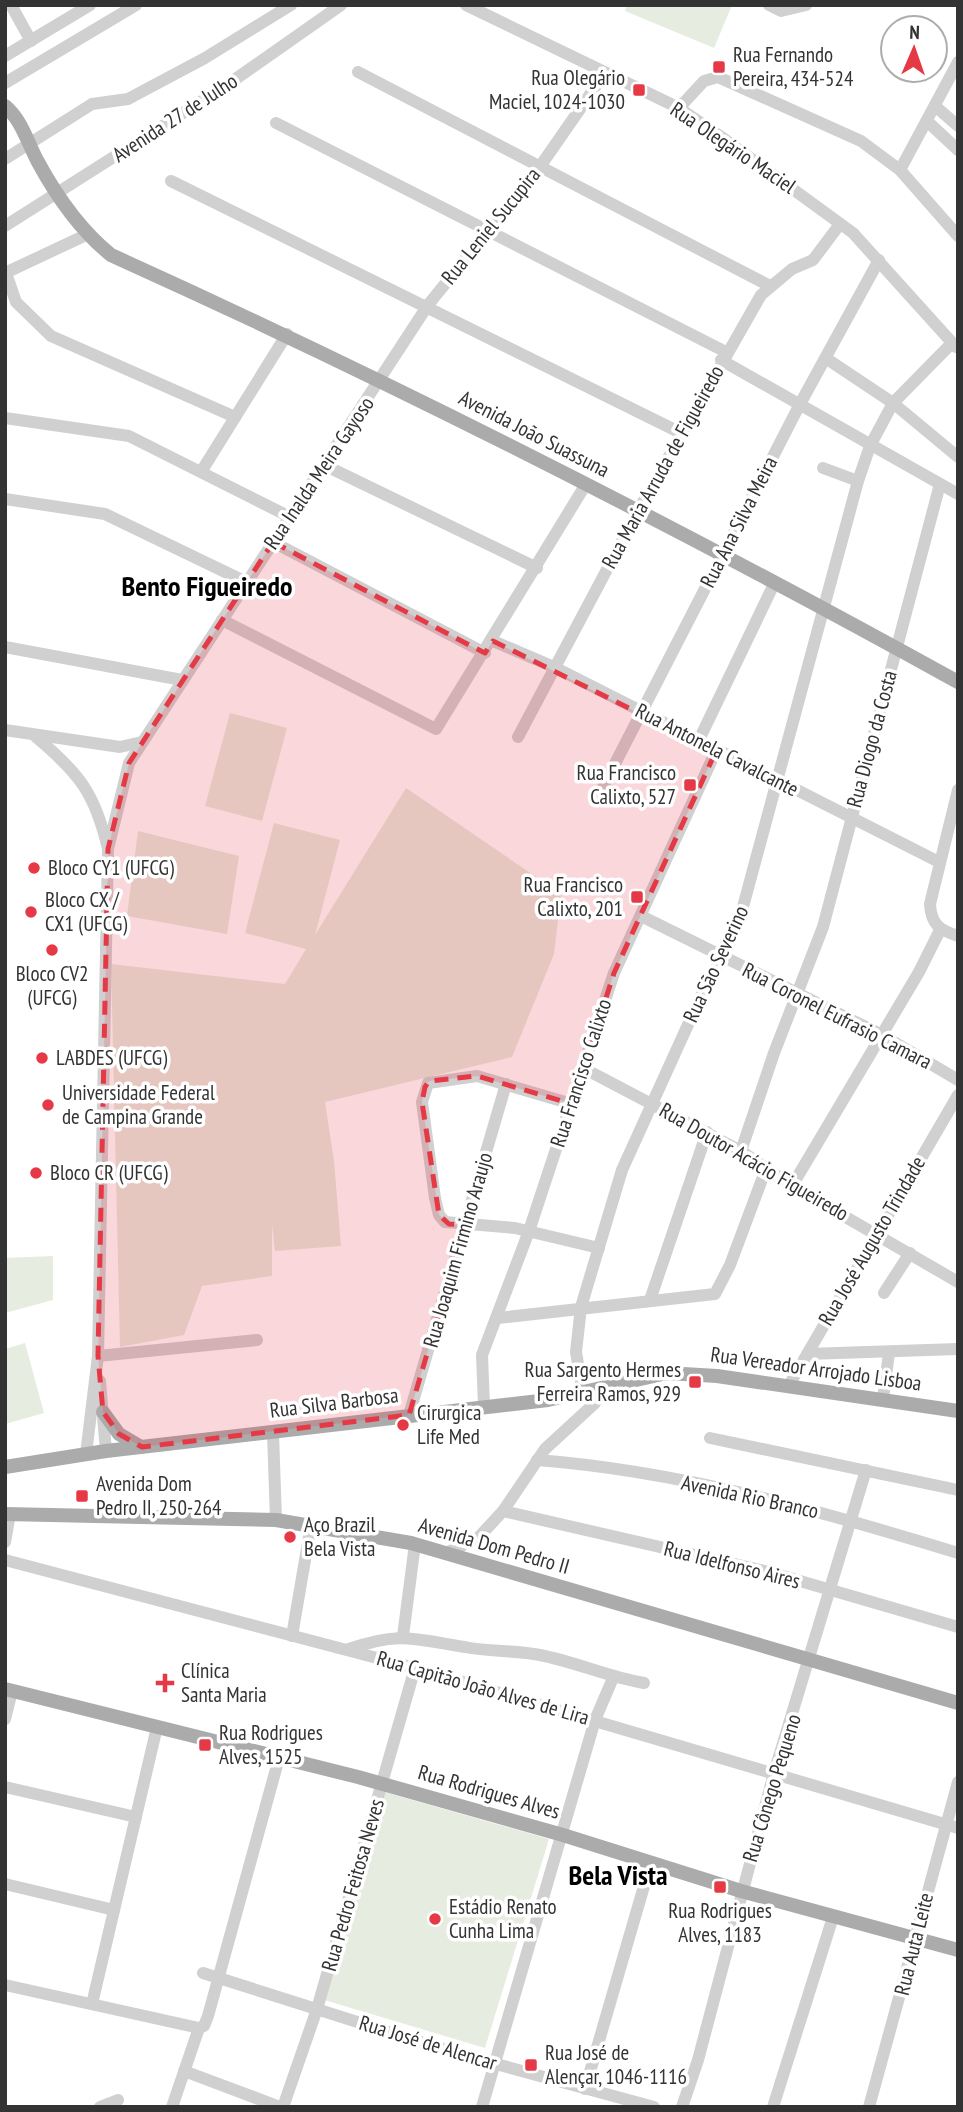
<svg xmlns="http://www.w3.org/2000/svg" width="963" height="2112" viewBox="0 0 963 2112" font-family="'PT Sans Narrow',sans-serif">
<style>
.green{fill:#e6ecdf}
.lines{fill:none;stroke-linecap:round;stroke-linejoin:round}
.minor{stroke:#d0d0d0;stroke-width:12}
.major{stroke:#ababab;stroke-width:14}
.marked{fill:#e63946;fill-opacity:0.2;stroke:#e63946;stroke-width:5;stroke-dasharray:14 9;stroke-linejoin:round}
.poi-dot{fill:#e63946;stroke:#fff;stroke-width:2.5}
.labels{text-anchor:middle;stroke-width:7;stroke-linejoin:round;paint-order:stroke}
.poi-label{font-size:21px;fill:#333;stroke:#fff;text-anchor:start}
.street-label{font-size:21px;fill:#333;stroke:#fff}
.district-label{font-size:28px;font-weight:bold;fill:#000;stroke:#fff}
</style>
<rect width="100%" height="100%" fill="#fff"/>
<!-- green -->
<g class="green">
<path d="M627 5H732L714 48 625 11Z"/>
<path d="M230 713 287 728 262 821 205 806Z"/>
<path d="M406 788 561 894 554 954 512 1057 325 1102 334 1161 341 1246 275 1251 272 1224V1276L202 1286 184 1335 120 1347 111 964 285 984 306 949 245 933 274 823 340 840 315 935Z"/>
<path d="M138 831 239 856 227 934 127 916Z"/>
<path d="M53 1256V1300L5 1313V1258Z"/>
<path d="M25 1343 44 1413 5 1424V1349Z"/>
<path d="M384 1792 549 1839 485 2048 321 1999Z"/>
</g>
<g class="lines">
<!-- minor -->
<g class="minor">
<path d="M11 5 31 41"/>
<path d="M466 5 679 108 727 141 853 233 956 347"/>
<path d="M769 5 781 11 806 5"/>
<path d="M5 56 90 5"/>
<path d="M358 72 770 286"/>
<path d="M5 83 136 5"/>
<path d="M935 106 958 126"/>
<path d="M679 108 704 81 718 77 861 141 900 170 958 236"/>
<path d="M928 122 958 150"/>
<path d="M276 123 726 352"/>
<path d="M5 159 92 104 128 99 205 58 291 5"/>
<path d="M900 170 958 62"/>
<path d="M171 181 681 433"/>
<path d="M5 226 227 85 341 5"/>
<path d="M5 273 86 235"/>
<path d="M6 273 16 302 51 336 235 417"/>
<path d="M827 359 893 403 958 457"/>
<path d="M721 360 958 494"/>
<path d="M5 418 129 436 290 517"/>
<path d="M324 465 537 568"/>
<path d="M823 468 858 481"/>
<path d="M201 472 287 334"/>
<path d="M5 499 105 514 246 582"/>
<path d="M273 542 485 653"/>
<path d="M222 620 436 729 586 484"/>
<path d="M493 641 554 667 939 862"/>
<path d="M5 647 182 680"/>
<path d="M5 730 120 747 142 742"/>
<path d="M36 737C79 773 95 793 108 849L98 1356 86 1454"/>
<path d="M518 737 638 511 761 295 792 269 813 260 840 224"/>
<path d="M698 742 774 584"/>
<path d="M603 787 800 404 879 260"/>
<path d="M958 790 930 904C931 925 940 930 958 936"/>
<path d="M108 849 129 763 428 305 539 168 605 73"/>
<path d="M641 916 882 1035 958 1080"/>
<path d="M583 1068 741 1151 792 1186 958 1282"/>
<path d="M572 1104 477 1076 428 1083 422 1102 435 1198 439 1215 445 1222 515 1228 599 1248"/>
<path d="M741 1151 774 1053 823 927 940 484"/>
<path d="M792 1186 919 972 940 930"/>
<path d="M884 1293 910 1253"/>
<path d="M650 1300 707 1132"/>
<path d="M498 1318 715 1294 730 1265 767 1166"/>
<path d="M807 1354 958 1349"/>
<path d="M98 1356 257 1340"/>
<path d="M100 1381 106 1451"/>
<path d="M788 1387 958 1095"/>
<path d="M583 1393 576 1352 581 1307 622 1170 701 996 737 929 858 481 870 446 893 403 952 343"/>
<path d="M883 1399 889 1353"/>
<path d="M484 1406 482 1355 529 1231 614 973 716 751"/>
<path d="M409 1415 506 1084"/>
<path d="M273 1433 276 1520"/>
<path d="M710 1438 958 1490"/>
<path d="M537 1460C681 1471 821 1511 958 1553"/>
<path d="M503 1511 769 1572 958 1627"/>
<path d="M5 1542 10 1514"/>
<path d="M448 1552 478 1538 503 1511 545 1449 595 1403 601 1389"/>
<path d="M5 1560 415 1668 958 1828"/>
<path d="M292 1636 311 1525"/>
<path d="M403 1636 415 1544"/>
<path d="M349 1649C400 1631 414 1639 465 1647 489 1652 515 1650 540 1655 576 1662 608 1677 644 1683"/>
<path d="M5 1719 12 1691"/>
<path d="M5 1787 136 1817"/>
<path d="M5 1884 114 1910"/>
<path d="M203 1973 452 2052 654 2107"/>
<path d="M5 1985 199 2028"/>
<path d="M92 2004 157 1727"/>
<path d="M184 2071 280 2107"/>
<path d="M585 2089 651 1862"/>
<path d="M100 2107 118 2100"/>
<path d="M172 2107 199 2028 204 2026 208 2016 279 1758"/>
<path d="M283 2107 317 2009 415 1668"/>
<path d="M482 2107 595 1720 613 1678"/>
<path d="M682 2107 698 2060 774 1773 866 1470"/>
<path d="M773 2107 833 1917"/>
<path d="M869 2107 958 1782"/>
</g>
<!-- major -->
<g class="major">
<path d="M5 106C22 120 28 144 38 162 57 197 80 230 111 255 399 385 681 529 958 682"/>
<path d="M103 1412 119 1434 141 1447"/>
<path d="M5 1467 106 1451 548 1400 667 1373 717 1376 958 1411"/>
<path d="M5 1514 276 1520 411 1543 958 1703"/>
<path d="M5 1689 358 1777 563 1835 741 1891 958 1950"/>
</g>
</g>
<!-- marked area -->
<path class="marked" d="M273 542 473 647 485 653 493 641 716 751 614 973 572 1104 477 1076 429 1081 425 1087 422 1102 439 1215 449 1224 465 1225 409 1415 142 1447 119 1434 103 1412 98 1356 108 849 129 763Z"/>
<!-- markers -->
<g class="poi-dot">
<rect x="712" y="60" width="14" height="14" rx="3.5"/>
<rect x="632" y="83" width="14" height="14" rx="3.5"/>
<rect x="683" y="778" width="14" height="14" rx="3.5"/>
<circle cx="34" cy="868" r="7"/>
<rect x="630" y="890" width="14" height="14" rx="3.5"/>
<circle cx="31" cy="912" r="7"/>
<circle cx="52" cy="950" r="7"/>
<circle cx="42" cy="1058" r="7"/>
<circle cx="48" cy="1105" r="7"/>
<circle cx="36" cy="1173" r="7"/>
<rect x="688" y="1375" width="14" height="14" rx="3.5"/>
<circle cx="403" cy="1425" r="7"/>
<rect x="75" y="1489" width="14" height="14" rx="3.5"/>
<circle cx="290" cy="1537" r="7"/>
<path d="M161.5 1672.5h7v7h7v7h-7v7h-7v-7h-7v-7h7z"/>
<rect x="198" y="1738" width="14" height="14" rx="3.5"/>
<rect x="713" y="1880" width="14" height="14" rx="3.5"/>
<circle cx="435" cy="1919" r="7"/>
<rect x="524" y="2058" width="14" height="14" rx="3.5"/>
</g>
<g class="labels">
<!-- poi labels -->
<g class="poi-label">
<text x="733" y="62">Rua Fernando<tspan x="733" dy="24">Pereira, 434-524</tspan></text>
<text x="625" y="85" text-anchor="end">Rua Olegário<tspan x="625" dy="24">Maciel, 1024-1030</tspan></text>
<text x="676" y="780" text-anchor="end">Rua Francisco<tspan x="676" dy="24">Calixto, 527</tspan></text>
<text x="48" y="875">Bloco CY1 (UFCG)</text>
<text x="623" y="892" text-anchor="end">Rua Francisco<tspan x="623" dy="24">Calixto, 201</tspan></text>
<text x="45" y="907">Bloco CX /<tspan x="45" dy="24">CX1 (UFCG)</tspan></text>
<text x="52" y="981" text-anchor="middle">Bloco CV2<tspan x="52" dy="24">(UFCG)</tspan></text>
<text x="56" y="1065">LABDES (UFCG)</text>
<text x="62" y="1100">Universidade Federal<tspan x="62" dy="24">de Campina Grande</tspan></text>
<text x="50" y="1180">Bloco CR (UFCG)</text>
<text x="681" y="1377" text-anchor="end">Rua Sargento Hermes<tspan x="681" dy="24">Ferreira Ramos, 929</tspan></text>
<text x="417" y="1420">Cirurgica<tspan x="417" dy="24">Life Med</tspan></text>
<text x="96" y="1491">Avenida Dom<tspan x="96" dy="24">Pedro II, 250-264</tspan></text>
<text x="304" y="1532">Aço Brazil<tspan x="304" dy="24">Bela Vista</tspan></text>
<text x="181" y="1678">Clínica<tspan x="181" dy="24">Santa Maria</tspan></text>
<text x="219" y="1740">Rua Rodrigues<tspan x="219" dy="24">Alves, 1525</tspan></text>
<text x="449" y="1914">Estádio Renato<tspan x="449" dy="24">Cunha Lima</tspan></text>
<text x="720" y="1918" text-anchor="middle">Rua Rodrigues<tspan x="720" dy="24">Alves, 1183</tspan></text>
<text x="545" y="2060">Rua José de<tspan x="545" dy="24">Alençar, 1046-1116</tspan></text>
</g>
<!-- street labels -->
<g class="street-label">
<text transform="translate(175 118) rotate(-33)" y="7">Avenida 27 de Julho</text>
<text transform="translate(733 148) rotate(34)" y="7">Rua Olegário Maciel</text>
<text transform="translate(491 226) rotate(-51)" y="7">Rua Leniel Sucupira</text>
<text transform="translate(534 434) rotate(27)" y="7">Avenida João Suassuna</text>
<text transform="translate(663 467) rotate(-61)" y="7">Rua Maria Arruda de Figueiredo</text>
<text transform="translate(319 473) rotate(-56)" y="7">Rua Inalda Meira Gayoso</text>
<text transform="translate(739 522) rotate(-63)" y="7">Rua Ana Silva Meira</text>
<text transform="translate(872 739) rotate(-75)" y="7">Rua Diogo da Costa</text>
<text transform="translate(717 750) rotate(27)" y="7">Rua Antonela Cavalcante</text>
<text transform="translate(716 964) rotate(-65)" y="7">Rua São Severino</text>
<text transform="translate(837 1016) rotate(27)" y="7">Rua Coronel Eufrasio Camara</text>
<text transform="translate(581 1073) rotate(-72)" y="7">Rua Francisco Calixto</text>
<text transform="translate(754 1162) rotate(30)" y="7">Rua Doutor Acácio Figueiredo</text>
<text transform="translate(872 1241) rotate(-60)" y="7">Rua José Augusto Trindade</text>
<text transform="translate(458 1250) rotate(-74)" y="7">Rua Joaquim Firmino Araujo</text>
<text transform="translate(816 1369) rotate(8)" y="7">Rua Vereador Arrojado Lisboa</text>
<text transform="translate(334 1403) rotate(-7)" y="7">Rua Silva Barbosa</text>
<text transform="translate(750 1497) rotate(12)" y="7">Avenida Rio Branco</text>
<text transform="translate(494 1546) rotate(16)" y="7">Avenida Dom Pedro II</text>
<text transform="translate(732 1565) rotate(14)" y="7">Rua Idelfonso Aires</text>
<text transform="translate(483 1688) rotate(16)" y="7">Rua Capitão João Alves de Lira</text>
<text transform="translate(772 1788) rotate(-73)" y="7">Rua Cônego Pequeno</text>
<text transform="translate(489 1792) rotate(16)" y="7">Rua Rodrigues Alves</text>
<text transform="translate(353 1885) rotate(-74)" y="7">Rua Pedro Feitosa Neves</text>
<text transform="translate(914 1944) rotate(-76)" y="7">Rua Auta Leite</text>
<text transform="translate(428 2043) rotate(17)" y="7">Rua José de Alencar</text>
</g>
<!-- district labels -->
<g class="district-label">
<text x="207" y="596">Bento Figueiredo</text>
<text x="618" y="1885">Bela Vista</text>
</g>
</g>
<!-- border -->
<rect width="963" height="2112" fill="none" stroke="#333333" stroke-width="14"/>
<!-- north arrow -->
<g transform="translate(914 49) rotate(2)"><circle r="33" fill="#ffffff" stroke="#adadad" stroke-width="2"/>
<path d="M0-5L12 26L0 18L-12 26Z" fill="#e63946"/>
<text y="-10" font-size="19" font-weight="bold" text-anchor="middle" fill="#333333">N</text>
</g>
</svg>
